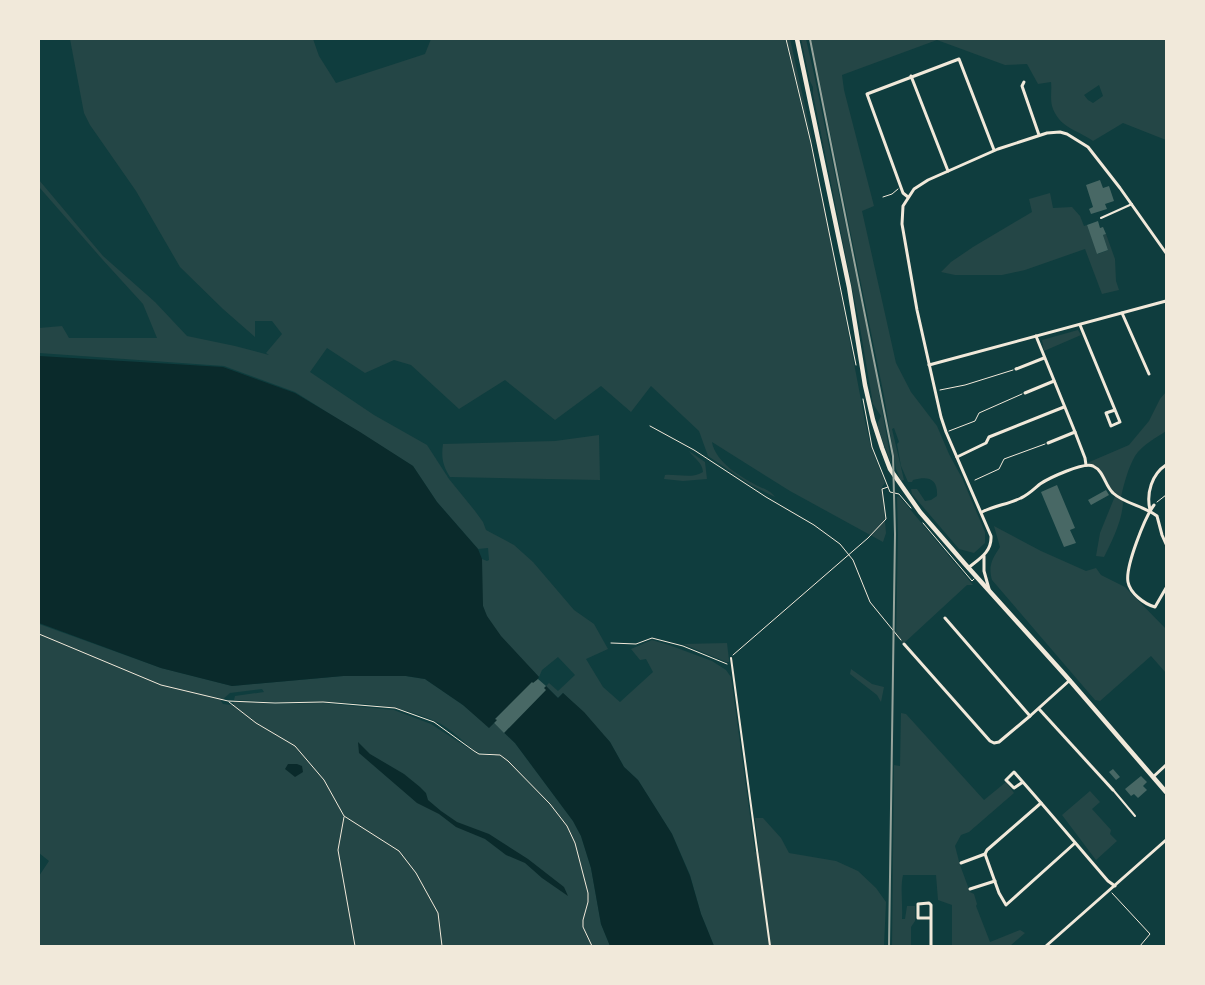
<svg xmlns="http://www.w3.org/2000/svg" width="1205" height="985" viewBox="0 0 1205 985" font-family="Cabin,sans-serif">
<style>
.green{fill:#244646;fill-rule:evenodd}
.water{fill:#0a2a2b}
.building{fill:#486865}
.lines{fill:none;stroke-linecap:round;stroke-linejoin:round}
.path{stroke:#f1e9da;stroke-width:1}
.service{stroke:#f1e9da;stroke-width:2}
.minor{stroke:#f1e9da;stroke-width:3}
.secondary{stroke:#f1e9da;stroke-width:4.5}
.rail{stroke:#97a49c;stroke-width:2}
</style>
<rect width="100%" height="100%" fill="#0f3d3e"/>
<!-- green -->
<g class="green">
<path d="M70 39H313L319 56 336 83 425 54 431 39H785L810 142 825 211 865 421 871 447 885 483 882 487 886 533 883 542 790 491 712 442C715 462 742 478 760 487 767 490 770 491 775 497L751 485 708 456 699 431 651 386 631 412 601 386 555 420 505 380 459 409 411 365 394 360 365 373 327 348 310 372 374 415 427 445 449 479 475 511 483 522 486 530 514 545 533 562 574 610 594 624 608 649 586 659 603 687 620 702 653 672 646 659 640 660 631 649 652 640 669 645 712 661 726 670 731 677 755 852 759 853 755 818H763L781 838 789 853 836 861 858 871 876 888 886 902 884 946H714L701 914 690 875 672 834 638 780 624 767 610 742 563 693 558 698 546 686 549 683 558 691 575 675 558 657 542 670 539 677C523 660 488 629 483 606 480 591 481 573 482 559L487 561 489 560 488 548 478 549 437 502 413 466 295 392 224 366 39 353V328L62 326 69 338H157L143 304 102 259 39 187V180L103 256 155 302 187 336 235 346 269 355 266 353 282 334 272 321H255V337L223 309 180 267 136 191 90 125 84 113Z"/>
<path d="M786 39H790L813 142H812Z"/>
<path d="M801 39H806L814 74 872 353 892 466 878 428V422L881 416 873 404 859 322 813 94V87L810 81Z"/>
<path d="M811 39H1166V140L1123 123 1093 141C1076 129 1059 128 1052 106 1050 97 1052 90 1051 82L1038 84 1027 64 1005 65 937 40 842 75 844 90 874 206 862 211 896 363 911 392 937 426 949 454 962 478 985 532V543L974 553 959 549 912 494 911 489H917L925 501 931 500 937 496C938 478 928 476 913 480L912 482H908L901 466 897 444 899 442 894 428 892 429 904 480 901 481 896 469 884 396ZM1099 85 1103 96 1093 103 1088 100 1084 95Z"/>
<path d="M1050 193 1053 208 1072 207 1080 216 1084 226 1087 225 1098 254 1108 250 1103 235 1106 234 1115 259 1116 281 1119 290 1102 294 1085 249 1025 270 1002 275H955L941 272 951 262 973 247 1032 212 1029 199Z"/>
<path d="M1078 330 1081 335 1044 351 1042 340Z"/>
<path d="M1166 392V431C1156 438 1142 445 1135 456 1128 468 1124 484 1121 497L1110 489 1102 473 1087 463 1129 445 1149 421 1160 399Z"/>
<path d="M599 435 600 480 450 477C443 466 441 458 443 444L555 441Z"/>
<path d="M689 451 705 462 707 479 683 481 664 479 665 475C677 474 693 479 703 472 702 461 694 459 689 451Z"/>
<path d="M899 496 973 585H967L903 644 896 636 898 535 897 497Z"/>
<path d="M1115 496 1123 501C1123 519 1112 541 1104 557L1096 556 1100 533Z"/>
<path d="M994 526 1041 551 1086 571 1096 568 1101 575 1125 587 1166 629V673L1151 656 1100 701 1095 700 992 580C988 566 992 559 1000 547Z"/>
<path d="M39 624 161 668 232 686 343 676H406L425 679 463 705 489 727 494 723 515 743 573 821 581 836 591 868 601 924 610 946H39V876L49 861 39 853ZM262 689 264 692 235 696 234 700C248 700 262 702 276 702 328 703 385 698 435 721 450 728 462 740 474 751 481 754 490 752 496 756L479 754 474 752 431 724 394 710 322 703 275 704 234 701 233 705 223 704 221 701 230 693Z"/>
<path d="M727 643 729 660V662H726L683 644Z"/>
<path d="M851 669 872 684 884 687 881 702 877 695 850 674Z"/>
<path d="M901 713 906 714 984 800 1006 782 1014 793 969 832 961 835 955 846 960 865 970 892 974 894 977 904 976 906 990 942 1020 930 1025 933 1010 946H952V905L938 900 936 875H903C900 889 903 904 902 919H905L907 906H915V921L911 927V946H892L894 765 900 766Z"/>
<path d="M1090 791 1100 802 1092 809 1111 830 1110 834 1117 841 1096 860 1062 815Z"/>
</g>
<!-- water -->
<g class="water">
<path d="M39 356 223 367 295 393 360 432 413 466 437 502 478 549 482 559 483 606 487 616 501 636 539 677 537 680 544 688 546 686 558 698 563 693 584 712 610 742 624 767 638 780 672 834 690 876 701 914 714 946H610L601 924 591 868 581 836 573 821 515 743 494 723 489 728 463 705 425 679 406 676H343L232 686 161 668 39 623Z"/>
<path d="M358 742 370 754 404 774 420 787 426 793 428 800 441 811 457 822 489 834 528 859 564 887 568 896 542 878 525 863 506 855 485 839 456 827 439 814 417 803 359 753Z"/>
<path d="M288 764H297L302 766 303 772 295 777 285 769Z"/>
</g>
<!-- building -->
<g class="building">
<path d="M1100 180 1103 188 1109 186 1114 201 1105 204 1107 209 1091 214 1089 209 1093 207 1086 185Z"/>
<path d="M1098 221 1100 228 1103 227 1106 234 1103 235 1108 250 1097 254 1087 225Z"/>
<path d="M1057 485 1075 528 1070 530 1076 543 1064 547 1041 492Z"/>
<path d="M1106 490 1109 495 1091 505 1088 500Z"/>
<path d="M538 679 546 686 544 688 546 690 504 733 494 723 497 720 495 719 532 682 533 683Z"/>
<path d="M1113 769 1120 777 1116 780 1109 772Z"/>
<path d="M1141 776 1147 782 1143 786 1147 790 1138 798 1134 794 1131 796 1125 789Z"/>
</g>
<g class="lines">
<!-- path -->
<g class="path">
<path d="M786 39 811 143 856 365"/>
<path d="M883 197 892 194 898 189"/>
<path d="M940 390 965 385 1013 370"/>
<path d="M863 399 872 447 890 492 899 494 911 508"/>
<path d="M650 426 694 450 766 497 814 525 840 544 853 560 870 602 901 640"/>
<path d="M949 431 975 421 979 413 1022 394"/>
<path d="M975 480 999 469 1004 459 1045 444"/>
<path d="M1157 502 1166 495"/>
<path d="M923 523 972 581 974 579"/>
<path d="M39 634 161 685 228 701 275 703 323 702 395 708 434 722 474 751 479 754 500 755 508 761 550 804 567 826 575 843 588 893V902L583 920V927L592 946"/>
<path d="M611 643 636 644 652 638 683 646 727 664"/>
<path d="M733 655 868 538 886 519 882 489 888 487"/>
<path d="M229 702 256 723 295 746 324 780 344 816 399 851 416 873 438 913 442 946"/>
<path d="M344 817 338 850 355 946"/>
<path d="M1112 893 1150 934 1140 946"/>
</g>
<!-- service -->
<g class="service">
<path d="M1101 218 1132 204"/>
<path d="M731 658 770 946"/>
<path d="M1114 791 1135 816"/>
</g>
<!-- minor -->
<g class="minor">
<path d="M911 76 948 171"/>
<path d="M1024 82 1022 86 1039 135"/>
<path d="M908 197 903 193 867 94 959 59 994 150"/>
<path d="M1122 313 1149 374"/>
<path d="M1080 325 1120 422 1111 426 1106 413 1115 410"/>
<path d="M1036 336 1075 432 1085 458 1086 465"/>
<path d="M929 365 1166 301"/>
<path d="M1016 369 1044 358"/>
<path d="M1025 393 1054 381"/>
<path d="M1048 443 1075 432"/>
<path d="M957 457 986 443 989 437 1064 407"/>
<path d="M1154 505C1145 517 1125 567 1128 582 1130 593 1144 604 1155 607L1166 588"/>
<path d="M1150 510C1146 493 1152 474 1166 465"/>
<path d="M982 512C994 506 1008 504 1021 498 1028 495 1034 489 1040 484 1049 478 1083 462 1093 466 1104 471 1105 486 1113 493 1125 504 1144 506 1157 516L1162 535 1166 544"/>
<path d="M984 556V571L989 589"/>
<path d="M968 568C979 559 992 552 991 536L946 432 941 417 917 310 902 224 903 206 914 189 928 180 998 149 1047 133 1060 132 1067 134 1088 147 1120 188 1166 253"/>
<path d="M945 618 1030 716"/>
<path d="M904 644 990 741 994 743 999 742 1030 716 1070 680"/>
<path d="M1039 709 1113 790"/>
<path d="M1153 777 1166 765"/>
<path d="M1023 782 1014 788 1006 780 1014 772C1046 808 1077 845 1108 881L1115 886"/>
<path d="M1041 803 987 850 985 854 999 893 1006 905 1075 843"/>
<path d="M961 863 985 854"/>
<path d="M970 889 995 881"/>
<path d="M931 918H918V904L929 903 931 905V946"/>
<path d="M1046 946 1166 840"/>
</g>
<!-- secondary -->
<path class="secondary" d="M797 39 849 287 865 385 873 420 882 448 890 469 920 512 965 564 1065 675 1166 792"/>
<!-- rail -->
<path class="rail" d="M810 39 893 456 895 534 889 946"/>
</g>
<!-- border -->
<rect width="1205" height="985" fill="none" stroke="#f1e9da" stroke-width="80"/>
</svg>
